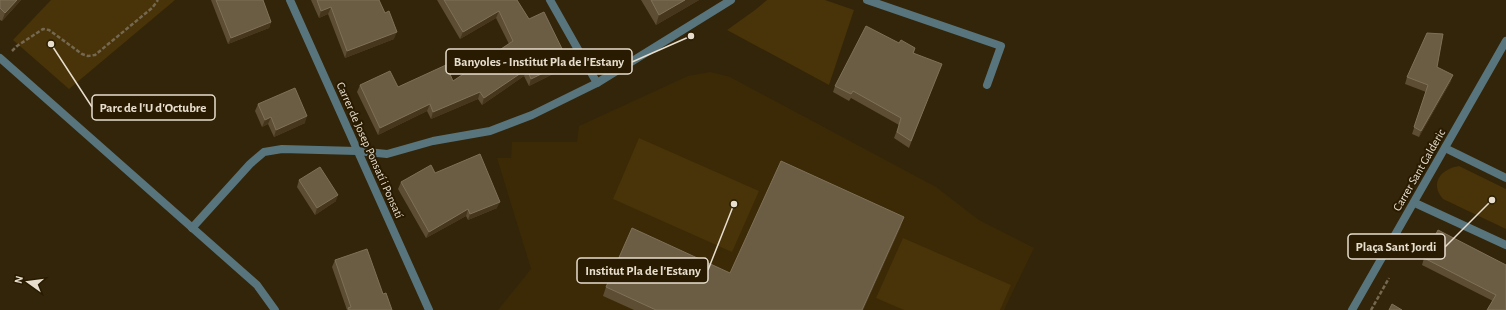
<svg xmlns="http://www.w3.org/2000/svg" width="1506" height="310" viewBox="0 0 1506 310" font-family="'Alegreya Sans',sans-serif">
<style>
.built{fill:#3c2a06}
.green{fill:#493308}
.lines{fill:none;stroke-linecap:round;stroke-linejoin:round}
.path{stroke:#746850;stroke-width:2.5;stroke-dasharray:4 2;stroke-linecap:butt}
.minor{stroke:#58757d;stroke-width:8}
.tertiary{stroke:#58757d;stroke-width:8}
.wall{fill:#5c4d33}
.shaded-wall{fill:#46361b}
.building{fill:#6b5d43;stroke:#7f7159}
.labels{text-anchor:middle;stroke-width:4;stroke-linejoin:round;paint-order:stroke}
.street-label{font-size:12px;fill:#e7dece;stroke:#291b01}
.leader{fill:none;stroke:#e7dece;stroke-width:1.5}
.callout-dot{fill:#e7dece;stroke:#291b01;stroke-width:1.5}
.callout{fill:#291b01;stroke:#e7dece;stroke-width:1.5}
.callout-label{font-size:13px;text-anchor:middle;font-weight:bold;fill:#e7dece}
</style>
<rect width="100%" height="100%" fill="#332509"/>
<!-- built -->
<path class="built" d="M710 72 730 77 936 187 979 220 1034 248 1004 310H498L531 269 497 158H511L512 142H577L579 126 688 76Z"/>
<!-- green -->
<g class="green">
<path d="M51 0H175L69 89 13 40Z"/>
<path d="M767 0H825L854 10 829 85 727 30 755 10Z"/>
<path d="M639 138 759 191 732 252 613 199Z"/>
<path d="M1459 166 1506 189V229L1443 199C1429 183 1441 169 1459 166Z"/>
<path d="M903 238 1011 285 1000 310H904L876 298Z"/>
</g>
<g class="lines">
<!-- path -->
<g class="path">
<path d="M12 51 17 46 43 29 49 30 82 54 88 56 95 55 152 8 158 0"/>
<path d="M1371 310 1389 278"/>
</g>
<!-- minor -->
<g class="minor">
<path d="M290 0 429 310"/>
<path d="M550 0 597 83"/>
<path d="M867 0 1001 46 987 85"/>
<path d="M0 58 257 285 275 310"/>
<path d="M1445 148 1506 178"/>
<path d="M1415 203 1506 245"/>
<path d="M192 228 250 164 264 152 282 149 357 151 387 154 433 141 490 131 532 115 597 83 731 0"/>
</g>
<!-- tertiary -->
<path class="tertiary" d="M1352 310 1506 41"/>
</g>
<!-- wall -->
<g class="wall">
<path d="M0 0H21L2 21 0 20Z"/>
<path d="M211 0H263L271 22 269 28 228 44Z"/>
<path d="M311 0H379L394 39 345 58 328 14 319 18Z"/>
<path d="M437 0H517L529 19 568 61 565 68 529 86 524 76 482 105 478 99 431 119 427 111 378 135 357 92 360 85 398 87 453 81 509 44 496 18 460 39Z"/>
<path d="M641 0H699L656 25Z"/>
<path d="M899 43 915 48 914 53 939 70 909 148 894 138 899 125 851 98 849 101 833 92 835 86Z"/>
<path d="M1437 67 1451 81 1419 137 1412 134 1426 92 1405 84 1407 77Z"/>
<path d="M258 104 305 123 274 137 268 124 262 127 255 111Z"/>
<path d="M435 173 497 208 468 220 466 216 426 238 398 189 401 182Z"/>
<path d="M299 180 336 201 315 215 297 187Z"/>
<path d="M901 226 863 310H634L603 296 606 287 730 273Z"/>
<path d="M1424 258 1506 265V310L1493 301 1422 265Z"/>
<path d="M335 260 383 294 392 310H347L332 267Z"/>
</g>
<!-- shaded-wall -->
<g class="shaded-wall">
<path d="M17 0H21L2 21 5 13Z"/>
<path d="M685 0H699L656 25 659 15Z"/>
<path d="M331 7 328 14 319 18 321 11Z"/>
<path d="M499 11 496 18 460 39 463 32Z"/>
<path d="M271 22 269 28 228 44 231 38Z"/>
<path d="M397 32 394 39 345 58 347 51Z"/>
<path d="M568 61 565 68 529 86 531 79Z"/>
<path d="M527 69 524 76 482 105 484 98Z"/>
<path d="M1453 75 1451 81 1419 137 1421 131Z"/>
<path d="M480 92 478 99 431 119 433 112Z"/>
<path d="M430 104 427 111 378 135 380 128Z"/>
<path d="M307 116 305 123 274 137 276 130Z"/>
<path d="M271 117 268 124 262 127 265 120Z"/>
<path d="M338 195 336 201 315 215 317 208Z"/>
<path d="M500 202 497 208 468 220 470 214Z"/>
<path d="M468 209 466 216 426 238 429 232Z"/>
<path d="M904 217 901 226 863 310H862Z"/>
</g>
<!-- building -->
<g class="building">
<path d="M0 0H17L5 13 0 8Z"/>
<path d="M216 0H263L271 22 231 38Z"/>
<path d="M317 0H379L385 13 389 11 397 32 347 51 331 7 321 11Z"/>
<path d="M444 0H517L529 19 544 12 568 61 531 79 527 69 484 98 480 92 433 112 430 104 380 128 360 85 390 71 398 87 446 65 453 81 513 41 499 11 463 32Z"/>
<path d="M651 0H685L659 15Z"/>
<path d="M866 26 899 43 901 40 915 48 913 53 942 64 911 141 897 132 901 118 853 91 851 94 835 86Z"/>
<path d="M1427 33 1443 34 1437 67 1453 75 1421 131 1414 127 1428 85 1407 77Z"/>
<path d="M295 88 307 116 276 130 271 117 265 120 258 104Z"/>
<path d="M480 154 500 202 470 214 468 209 429 232 401 182 431 165 435 173Z"/>
<path d="M781 161 904 217 862 310H656L606 287 632 228 730 273Z"/>
<path d="M320 167 338 195 317 208 299 180Z"/>
<path d="M1438 230 1506 265V310H1487L1496 295 1424 258Z"/>
<path d="M367 249 383 294 386 293 392 310H349L348 308 351 307 335 260Z"/>
<path d="M1392 304 1402 310H1389Z"/>
</g>
<g class="labels">
<!-- street labels -->
<g class="street-label">
<text transform="translate(370 150) rotate(66)" y="4">Carrer de Josep Ponsatí i Ponsatí</text>
<text transform="translate(1419 170) rotate(-60)" y="4">Carrer Sant Galderic</text>
</g>
</g>
<!-- callouts -->
<path class="leader" d="M691 36L632 62M51 44L92 107M1492 200L1445 247M734 204L708 270"/>
<g class="callout-dot">
<circle cx="691" cy="36" r="4"/>
<circle cx="51" cy="44" r="4"/>
<circle cx="1492" cy="200" r="4"/>
<circle cx="734" cy="204" r="4"/>
</g>
<g class="callout">
<rect x="446" y="49" width="186" height="25" rx="4"/>
<rect x="92" y="95" width="123" height="25" rx="4"/>
<rect x="1348" y="234" width="97" height="25" rx="4"/>
<rect x="577" y="258" width="131" height="25" rx="4"/>
</g>
<g class="callout-label">
<text x="539" y="66">Banyoles - Institut Pla de l'Estany</text>
<text x="153" y="112">Parc de l'U d'Octubre</text>
<text x="1396" y="251">Plaça Sant Jordi</text>
<text x="643" y="275">Institut Pla de l'Estany</text>
</g>
<!-- north arrow -->
<g transform="translate(28 282) rotate(284)" stroke="#291b01" stroke-width="3" paint-order="stroke">
<path d="M0-3L7 15L0 10L-7 15Z" fill="#e7dece"/>
<text y="-6" font-size="11" font-weight="bold" text-anchor="middle" fill="#e7dece">N</text>
</g>
</svg>
